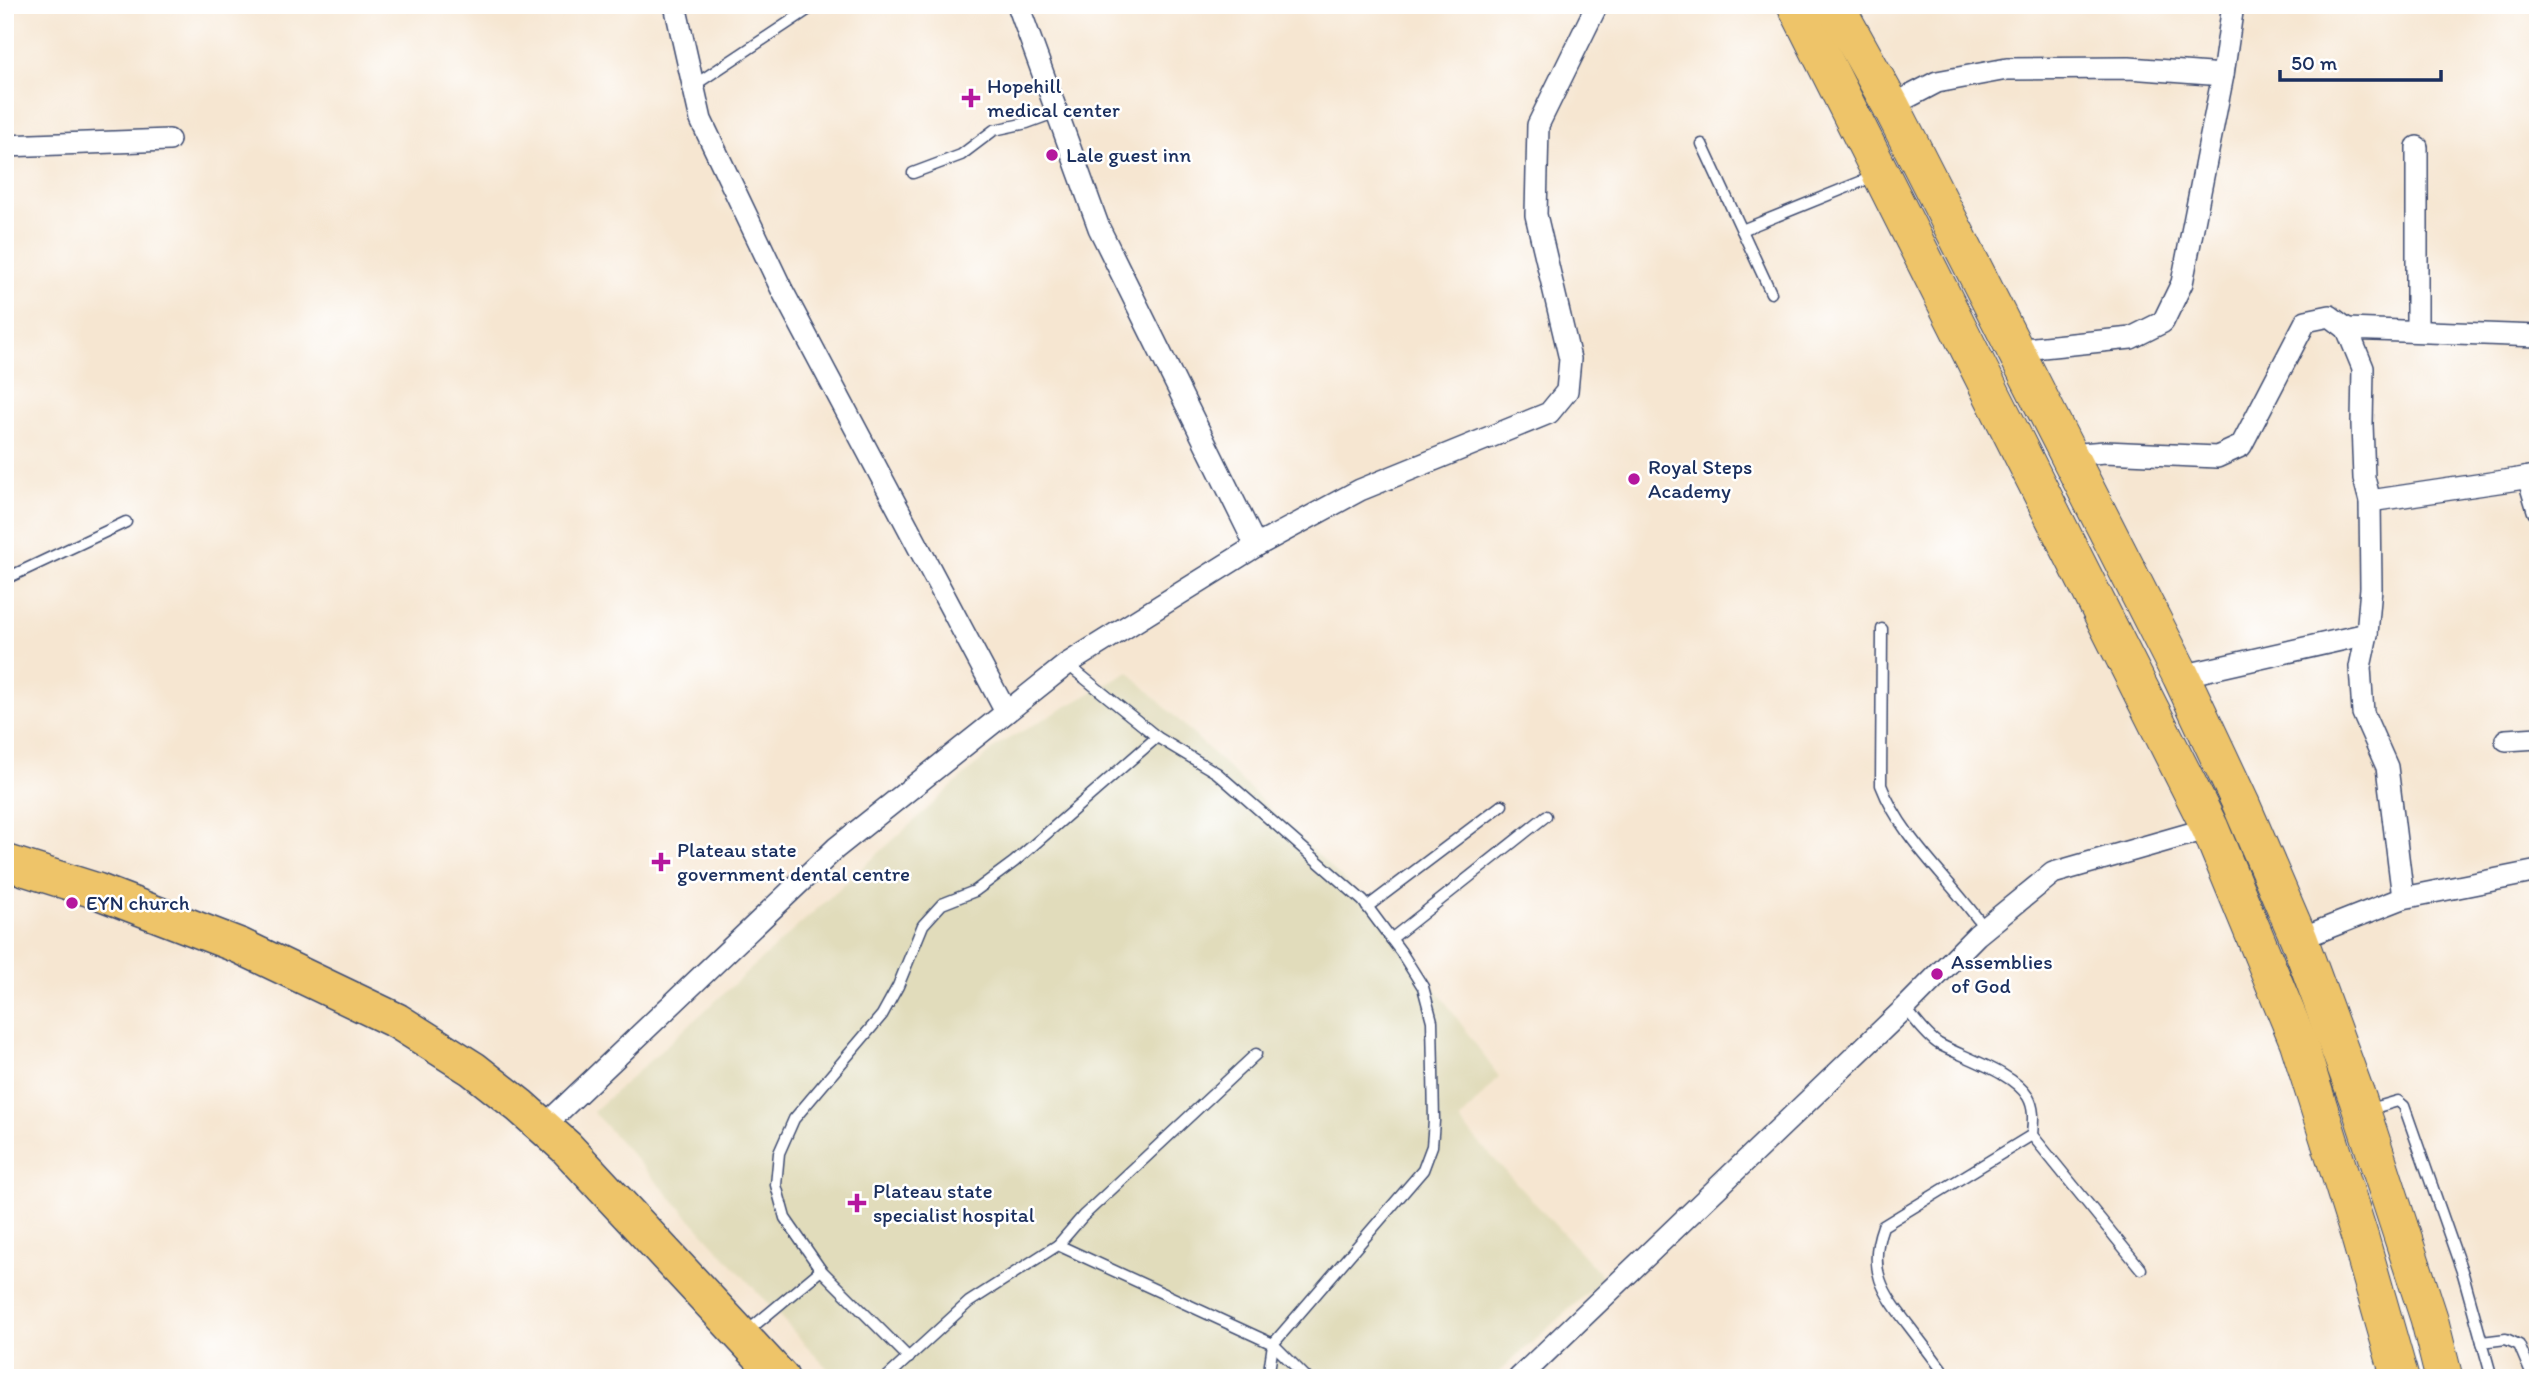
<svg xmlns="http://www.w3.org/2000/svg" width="2543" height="1383" viewBox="0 0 2543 1383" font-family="Itim,sans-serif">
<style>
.built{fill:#e1dcbb}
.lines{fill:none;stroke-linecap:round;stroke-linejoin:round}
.service-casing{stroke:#3c4a6f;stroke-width:13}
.minor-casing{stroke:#3c4a6f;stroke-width:24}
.primary-casing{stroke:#3c4a6f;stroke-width:38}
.trunk-casing{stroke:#3c4a6f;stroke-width:39}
.service{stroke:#fff;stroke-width:10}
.minor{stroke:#fff;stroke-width:21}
.primary{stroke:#eec469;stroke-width:35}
.trunk{stroke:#eec469;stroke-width:37}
.poi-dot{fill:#b5179e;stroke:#fff;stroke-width:2.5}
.labels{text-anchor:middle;stroke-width:5;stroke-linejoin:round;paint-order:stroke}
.poi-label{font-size:21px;fill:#1b2f5e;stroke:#fff;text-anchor:start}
</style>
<rect width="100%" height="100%" fill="#fff"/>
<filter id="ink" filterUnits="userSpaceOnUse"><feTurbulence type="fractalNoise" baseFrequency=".0143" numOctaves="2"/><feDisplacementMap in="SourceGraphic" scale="14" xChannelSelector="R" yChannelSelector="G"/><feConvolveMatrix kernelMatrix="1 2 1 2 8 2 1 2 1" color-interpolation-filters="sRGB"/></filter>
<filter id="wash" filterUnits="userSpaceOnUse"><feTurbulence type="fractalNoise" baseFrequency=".00686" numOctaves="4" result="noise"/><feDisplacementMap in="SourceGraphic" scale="28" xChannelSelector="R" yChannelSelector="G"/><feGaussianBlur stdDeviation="1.57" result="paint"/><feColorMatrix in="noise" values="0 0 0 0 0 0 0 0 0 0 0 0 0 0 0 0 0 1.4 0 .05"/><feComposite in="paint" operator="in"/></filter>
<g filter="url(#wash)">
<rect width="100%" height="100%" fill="#f6e6d1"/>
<!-- built -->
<path class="built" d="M1129 672 1391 926 1499 1077 1459 1121 1604 1278 1492 1378H836L593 1112 999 744Z"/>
</g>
<g filter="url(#ink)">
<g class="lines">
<!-- service casing -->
<g class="service-casing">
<g id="service">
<path d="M693 86 815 5"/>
<path d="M1702 144 1771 293"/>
<path d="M913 173 961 155 994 130 1027 123 1057 112"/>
<path d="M1742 230 1875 176"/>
<path d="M5 579 126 522"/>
<path d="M1882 629 1881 785C1902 840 1951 880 1985 929"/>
<path d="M1067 664 1157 737 1217 773 1363 901 1401 952 1423 987 1432 1021 1434 1121 1432 1146 1423 1170 1273 1344 1307 1378"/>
<path d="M1367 907 1502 805"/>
<path d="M1391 939 1546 816"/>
<path d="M1905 1008C1915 1019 1926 1036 1939 1044 1964 1058 2013 1072 2028 1097 2035 1109 2033 1122 2032 1135L1883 1226C1867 1270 1883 1292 1909 1326 1922 1343 1935 1360 1948 1378"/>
<path d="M2367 1110 2398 1101 2404 1106 2463 1274 2492 1378"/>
<path d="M2032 1135 2141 1269"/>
<path d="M1058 1245 1083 1216 1256 1054"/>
<path d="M744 1334 821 1270"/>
<path d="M2482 1342 2506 1339 2519 1345 2533 1378"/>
<path d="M909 1358 821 1270 785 1218 776 1185 779 1153 794 1119 882 1015 898 986 923 925 942 904 975 891 1014 862 1157 737"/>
<path d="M886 1378 969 1302 1058 1245 1273 1344 1268 1378"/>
</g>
</g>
<!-- minor casing -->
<g class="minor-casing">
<g id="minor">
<path d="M675 5 701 120 782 290 1006 712"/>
<path d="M1018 5 1099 228 1256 546"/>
<path d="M1891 106 1937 82 2007 69 2129 68 2223 75 2233 5"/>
<path d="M5 146 169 140"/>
<path d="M2417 147V330"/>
<path d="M2014 350 2131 338 2163 322 2182 283 2223 75"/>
<path d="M2068 455 2105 452 2217 457 2241 446 2306 321 2330 316 2347 329"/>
<path d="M2528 477 2538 510"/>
<path d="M2370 501 2538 476"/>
<path d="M2181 676 2367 634"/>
<path d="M2506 740 2538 738"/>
<path d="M2403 898 2387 767 2363 713 2360 667 2367 634 2371 588 2370 501 2364 478 2362 424 2363 368 2347 329 2538 336"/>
<path d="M2299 939 2403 898 2538 871"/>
<path d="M543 1127 836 848 1067 664 1256 546 1360 490 1549 413 1567 391 1570 359 1536 215 1538 125 1597 5"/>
<path d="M1519 1378 1905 1008 1977 935 2053 873 2210 828"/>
</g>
</g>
<!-- primary casing -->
<g class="primary-casing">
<path id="primary" d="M5 862 97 891 240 946 397 1021 473 1069 520 1106 566 1147 781 1378"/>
</g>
<!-- trunk casing -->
<g class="trunk-casing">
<g id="trunk">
<path d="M1796 5 2210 828 2298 1041 2360 1238 2400 1378"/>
<path d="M1835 5 1891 106 2181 676 2241 804 2299 939 2358 1100 2429 1318 2444 1378"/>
</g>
</g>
<!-- service -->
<use href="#service" class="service"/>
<!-- minor -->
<use href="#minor" class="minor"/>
<!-- primary -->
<use href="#primary" class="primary"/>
<!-- trunk -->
<use href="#trunk" class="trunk"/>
</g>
</g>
<!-- markers -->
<g class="poi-dot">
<path d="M967.5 87.5h7v7h7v7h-7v7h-7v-7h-7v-7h7z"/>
<circle cx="1052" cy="155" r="7"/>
<circle cx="1634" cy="479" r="7"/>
<path d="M657.5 851.5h7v7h7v7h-7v7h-7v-7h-7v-7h7z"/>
<circle cx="72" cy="903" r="7"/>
<circle cx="1937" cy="974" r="7"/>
<path d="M853.5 1192.5h7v7h7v7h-7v7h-7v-7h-7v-7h7z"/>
</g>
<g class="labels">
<!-- poi labels -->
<g class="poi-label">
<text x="987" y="93">Hopehill<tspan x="987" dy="24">medical center</tspan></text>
<text x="1066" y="162">Lale guest inn</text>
<text x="1648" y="474">Royal Steps<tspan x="1648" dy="24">Academy</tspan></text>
<text x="677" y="857">Plateau state<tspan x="677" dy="24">government dental centre</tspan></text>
<text x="86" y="910">EYN church</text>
<text x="1951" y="969">Assemblies<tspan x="1951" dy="24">of God</tspan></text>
<text x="873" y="1198">Plateau state<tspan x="873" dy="24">specialist hospital</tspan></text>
</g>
</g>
<!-- margin -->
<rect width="2543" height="1383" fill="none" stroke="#fff" stroke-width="28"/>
<!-- scale -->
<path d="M2280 70v10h161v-10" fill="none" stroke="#1b2f5e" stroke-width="3.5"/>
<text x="2291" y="70" font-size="21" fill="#1b2f5e" stroke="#ffffff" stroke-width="5" paint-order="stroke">50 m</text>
</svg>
